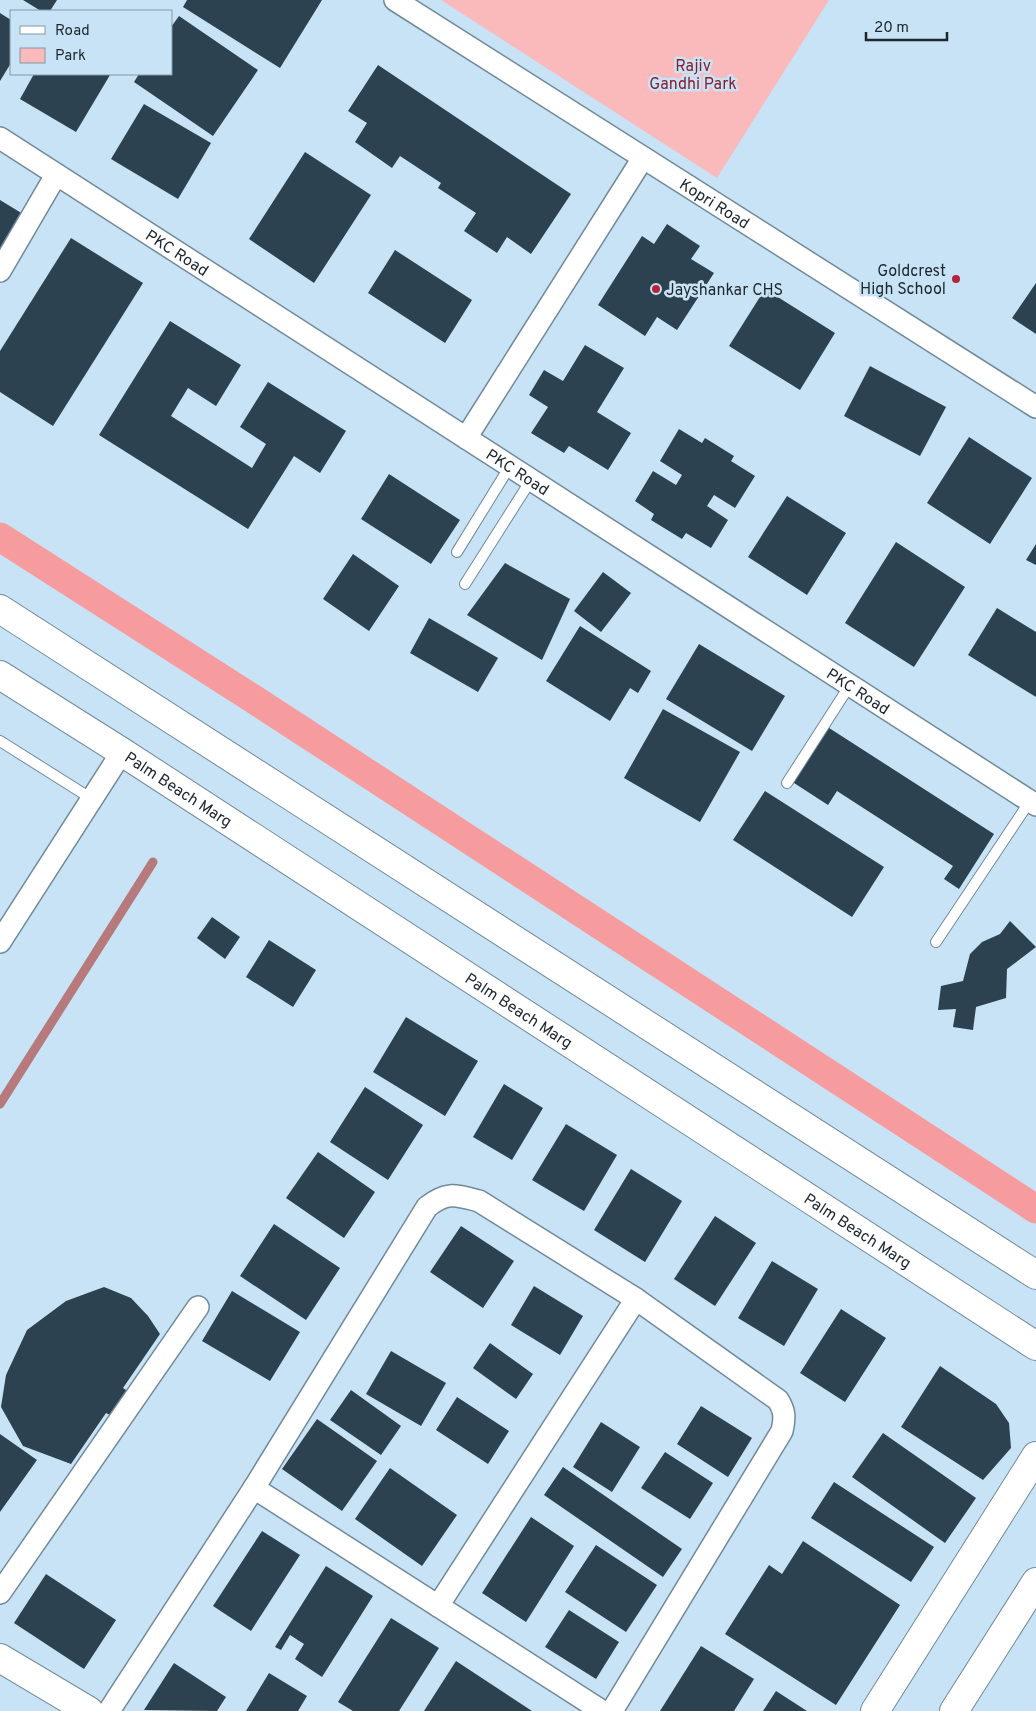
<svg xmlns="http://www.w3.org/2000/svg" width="1036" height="1711" viewBox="0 0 1036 1711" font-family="Overpass,sans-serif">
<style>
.green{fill:#fab9ba}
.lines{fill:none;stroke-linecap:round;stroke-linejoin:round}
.stream{stroke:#b6797c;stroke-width:9}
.canal{stroke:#f79c9e;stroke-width:29}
.building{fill:#2c4251}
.lane-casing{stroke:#718a9a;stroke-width:12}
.street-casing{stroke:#718a9a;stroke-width:24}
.secondary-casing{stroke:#718a9a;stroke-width:30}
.primary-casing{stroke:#718a9a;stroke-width:30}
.lane{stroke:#fff;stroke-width:10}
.street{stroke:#fff;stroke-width:21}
.secondary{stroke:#fff;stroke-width:28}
.primary{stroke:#fff;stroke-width:28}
.poi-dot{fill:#b5233c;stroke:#c8e3f5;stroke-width:2}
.labels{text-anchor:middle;stroke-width:5;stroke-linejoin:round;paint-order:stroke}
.park-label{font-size:16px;fill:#861d2d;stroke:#c8e3f5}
.street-label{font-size:16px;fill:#1d272e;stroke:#c8e3f5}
.poi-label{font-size:16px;fill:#1d272e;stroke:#c8e3f5;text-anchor:end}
</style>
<rect width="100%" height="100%" fill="#c8e3f5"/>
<!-- green -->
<path class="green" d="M441 0H829L717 178Z"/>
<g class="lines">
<!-- stream -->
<path class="stream" d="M0 1104 153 862"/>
<!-- canal -->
<path class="canal" d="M0 537 255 700 1036 1209"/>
</g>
<!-- building -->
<g class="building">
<path d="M23 0H57L50 11H41Z"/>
<path d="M187 0H322L280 68 183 7Z"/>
<path d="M0 13 11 20V63L0 81Z"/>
<path d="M179 16 258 70 213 136 134 82 139 74H171V27Z"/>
<path d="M378 65 571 194 531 254 507 237 497 253 464 231 476 213 438 188 441 183 400 156 392 168 355 142 367 123 348 111Z"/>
<path d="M34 74H108L110 75 76 132 20 99Z"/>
<path d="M144 104 211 143 178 199 111 159Z"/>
<path d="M305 152 371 195 314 283 249 239Z"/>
<path d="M0 200 23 214 0 255Z"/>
<path d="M667 224 700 246 691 259 714 273 677 330 657 317 645 336 598 305 642 236 654 244Z"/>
<path d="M71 238 143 283 53 426 0 392V351Z"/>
<path d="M395 250 472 300 445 343 368 293Z"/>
<path d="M1036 283V334L1012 318Z"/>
<path d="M765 289 835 333 800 390 729 346Z"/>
<path d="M170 321 241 365 216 406 188 388 171 416 252 468 266 444 240 427 268 382 346 431 320 473 294 456 248 529 99 435Z"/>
<path d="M585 345 624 368 597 412 631 433 608 470 569 446 564 453 531 433 548 407 529 395 544 370 563 381Z"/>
<path d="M870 366 946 407 920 456 844 416Z"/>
<path d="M679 429 702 443 705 438 734 456 731 461 755 476 735 508 714 495 707 506 728 520 711 548 686 533 682 539 651 520 654 514 635 501 653 471 676 485 682 475 660 461Z"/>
<path d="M969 437 1032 478 990 544 927 503Z"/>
<path d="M389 474 460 520 431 564 361 519Z"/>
<path d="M787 496 846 533 807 595 748 557Z"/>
<path d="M896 542 965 587 914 667 845 623Z"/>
<path d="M1036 544V565L1026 560Z"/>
<path d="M353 554 399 586 369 631 323 599Z"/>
<path d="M505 563 570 599 542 660 467 615Z"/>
<path d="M603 572 631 593 601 632 574 611Z"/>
<path d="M997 608 1036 632V697L968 655Z"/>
<path d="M429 618 498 658 478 692 410 653Z"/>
<path d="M580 626 651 671 638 693 630 688 610 721 546 681Z"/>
<path d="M699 644 785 696 752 751 666 699Z"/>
<path d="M663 709 740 752 700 822 624 778Z"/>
<path d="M826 726 994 834 959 889 944 879 953 866 837 791 828 805 791 781Z"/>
<path d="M765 791 884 867 852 917 733 840Z"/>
<path d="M212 917 240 937 225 959 197 938Z"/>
<path d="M1010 921 1036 947 1007 969 1006 998 976 1007 973 1030 953 1027 956 1009 938 1010 941 986 963 981 970 954 982 942 1000 934Z"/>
<path d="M269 940 316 970 293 1007 246 977Z"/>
<path d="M406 1017 478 1061 445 1116 373 1072Z"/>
<path d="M504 1084 543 1108 512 1160 473 1137Z"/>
<path d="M365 1087 423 1125 388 1180 330 1142Z"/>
<path d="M566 1124 617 1155 584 1211 532 1180Z"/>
<path d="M318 1152 375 1192 344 1238 286 1198Z"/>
<path d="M631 1169 682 1201 645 1262 594 1230Z"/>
<path d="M715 1216 756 1243 715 1306 674 1279Z"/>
<path d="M274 1224 340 1268 306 1320 240 1276Z"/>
<path d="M461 1226 514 1261 483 1308 430 1272Z"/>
<path d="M772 1261 818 1289 784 1346 738 1318Z"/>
<path d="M534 1286 583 1316 560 1355 511 1325Z"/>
<path d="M104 1287 131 1298 148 1316 160 1334 123 1388 129 1392 112 1416 106 1413 71 1464 23 1446 1 1407 6 1375 27 1330 66 1301Z"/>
<path d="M232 1291 300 1332 270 1381 202 1341Z"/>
<path d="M841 1309 886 1338 845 1402 800 1373Z"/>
<path d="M490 1343 533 1374 516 1399 473 1368Z"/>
<path d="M391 1351 446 1383 421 1426 366 1394Z"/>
<path d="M940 1366 996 1404 1009 1423 1011 1448 983 1480 901 1427Z"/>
<path d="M351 1390 401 1426 381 1455 330 1420Z"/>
<path d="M457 1397 509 1431 488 1464 436 1430Z"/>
<path d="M701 1406 752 1438 728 1477 677 1444Z"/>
<path d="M317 1419 377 1461 342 1511 282 1469Z"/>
<path d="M601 1422 640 1447 612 1492 573 1467Z"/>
<path d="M883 1433 976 1498 945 1543 852 1477Z"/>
<path d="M0 1434 37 1460 0 1512Z"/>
<path d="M665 1452 713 1483 690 1519 641 1488Z"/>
<path d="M563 1467 682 1549 663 1577 544 1495Z"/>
<path d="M390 1468 457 1515 422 1566 355 1519Z"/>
<path d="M834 1482 934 1547 911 1582 811 1518Z"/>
<path d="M531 1517 574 1546 526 1622 482 1593Z"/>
<path d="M262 1531 300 1555 251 1631 213 1606Z"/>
<path d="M803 1541 900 1605 836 1705 725 1634 769 1565 782 1574Z"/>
<path d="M596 1545 657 1585 626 1632 565 1592Z"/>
<path d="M326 1566 373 1596 322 1677 295 1659 304 1644 290 1635 281 1650 275 1647Z"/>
<path d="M46 1574 116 1620 84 1669 14 1623Z"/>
<path d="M569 1610 619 1642 596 1679 545 1647Z"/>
<path d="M391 1618 439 1648 399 1711H353L338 1702Z"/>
<path d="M701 1646 754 1679 734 1711H660Z"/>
<path d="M456 1661 532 1711H424Z"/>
<path d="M174 1663 226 1697 217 1711 144 1710Z"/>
<path d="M269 1673 307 1696 298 1711H246Z"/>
<path d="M776 1691 807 1711H763Z"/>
</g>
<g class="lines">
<!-- lane casing -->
<g class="lane-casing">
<g id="lane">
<path d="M457 552 510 466"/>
<path d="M465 584 531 480"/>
<path d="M0 741 92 799"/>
<path d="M787 783 850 685"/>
<path d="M936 942 1030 801"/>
</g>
</g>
<!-- street casing -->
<g class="street-casing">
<g id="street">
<path id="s1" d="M395 0 1036 407"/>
<path id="s2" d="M0 138 1036 805"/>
<path d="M0 271 56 175"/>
<path d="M466 438 643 158"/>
<path d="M0 942 122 752"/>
<path d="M254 1488 602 1711"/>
<path d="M0 1593 198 1307"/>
<path d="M438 1606 636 1299"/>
<path d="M109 1711 254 1488 427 1207C447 1191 456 1195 479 1201L636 1299 778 1400C785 1411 785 1418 782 1431L612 1711"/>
</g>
</g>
<!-- secondary casing -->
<g class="secondary-casing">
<g id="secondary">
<path d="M0 1658 89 1711"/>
<path d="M875 1711 1036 1456"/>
<path d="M954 1711 1036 1582"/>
</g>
</g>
<!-- primary casing -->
<g class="primary-casing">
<g id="primary">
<path d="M0 609 1036 1275"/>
<path id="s3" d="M0 675 122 752 1036 1346"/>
</g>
</g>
<!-- lane -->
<use href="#lane" class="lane"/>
<!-- street -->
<use href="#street" class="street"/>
<!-- secondary -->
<use href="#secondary" class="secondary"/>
<!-- primary -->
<use href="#primary" class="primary"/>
</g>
<!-- markers -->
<g class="poi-dot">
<circle cx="956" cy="279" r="5"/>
<circle cx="656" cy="289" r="5"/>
</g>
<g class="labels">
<!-- park labels -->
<g class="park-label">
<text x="693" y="71">Rajiv<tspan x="693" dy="18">Gandhi Park</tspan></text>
</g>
<!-- street labels -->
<g class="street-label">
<text dy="6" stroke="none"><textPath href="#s1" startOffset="379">Kopri Road</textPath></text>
<text dy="6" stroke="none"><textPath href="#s2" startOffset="211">PKC Road</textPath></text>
<text dy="6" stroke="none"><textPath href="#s2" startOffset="616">PKC Road</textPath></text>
<text dy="6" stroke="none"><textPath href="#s2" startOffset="1021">PKC Road</textPath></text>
<text dy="6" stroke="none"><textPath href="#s3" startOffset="212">Palm Beach Marg</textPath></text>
<text dy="6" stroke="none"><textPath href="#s3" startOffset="618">Palm Beach Marg</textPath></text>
<text dy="6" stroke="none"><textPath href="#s3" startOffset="1022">Palm Beach Marg</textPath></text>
</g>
<!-- poi labels -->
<g class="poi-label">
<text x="946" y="276">Goldcrest<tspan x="946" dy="18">High School</tspan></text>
<text x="666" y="295" text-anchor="start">Jayshankar CHS</text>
</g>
</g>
<!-- legend -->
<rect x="10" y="10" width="162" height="65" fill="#c8e3f5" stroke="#8498a5"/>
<rect x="20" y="26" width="25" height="8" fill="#ffffff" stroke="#8498a5"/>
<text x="55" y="35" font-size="15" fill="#1d272e">Road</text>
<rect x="20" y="48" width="25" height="15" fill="#fab9ba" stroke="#8498a5"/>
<text x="55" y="60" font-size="15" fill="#1d272e">Park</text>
<!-- scale -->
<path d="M866 32v8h81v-8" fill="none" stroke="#1d272e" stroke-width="2.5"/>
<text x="874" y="32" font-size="15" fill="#1d272e" stroke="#c8e3f5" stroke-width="4" paint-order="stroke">20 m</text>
</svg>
